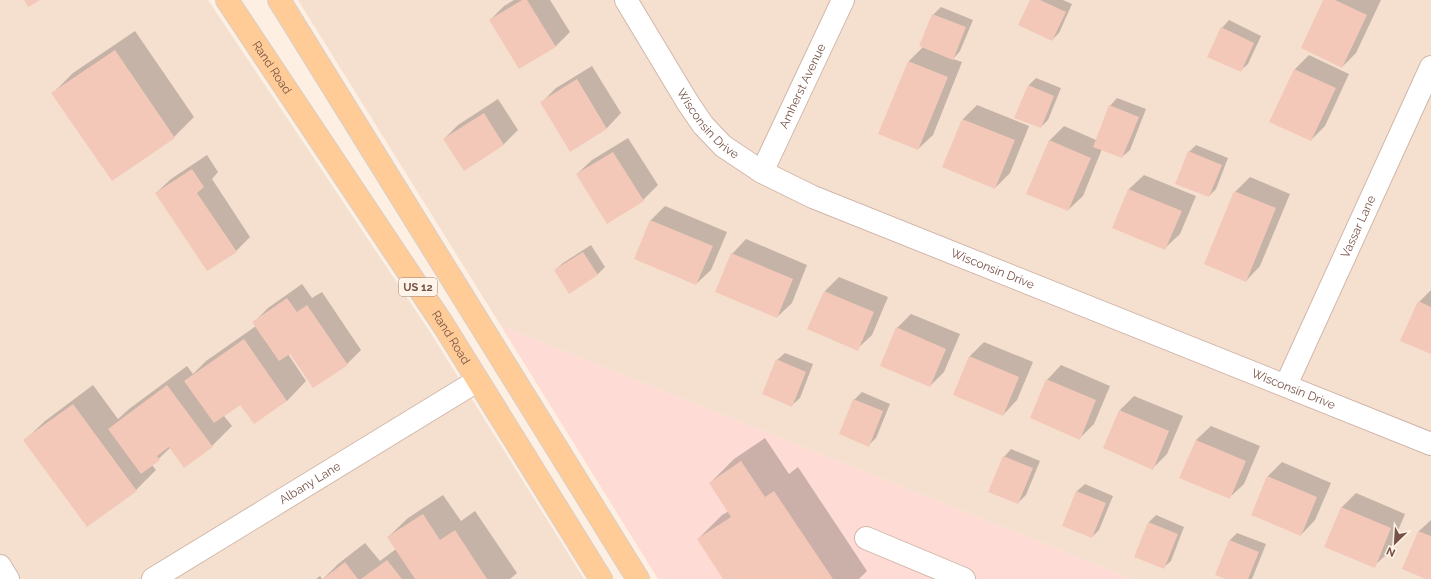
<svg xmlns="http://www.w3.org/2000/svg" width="1431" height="579" viewBox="0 0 1431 579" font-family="Raleway,sans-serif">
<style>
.residential{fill:#f5e0d0}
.commercial{fill:#fedcd5}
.shadow{fill:#0003}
.building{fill:#f4c8b8}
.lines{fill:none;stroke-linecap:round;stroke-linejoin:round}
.minor-casing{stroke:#d1b7ab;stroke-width:24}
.major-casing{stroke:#d9cfcb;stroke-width:24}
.minor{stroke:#fff;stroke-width:22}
.major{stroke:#ffcb97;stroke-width:22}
.labels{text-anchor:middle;stroke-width:3;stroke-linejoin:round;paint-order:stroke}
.shield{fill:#fff4e9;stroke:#9f8378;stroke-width:1}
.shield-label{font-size:11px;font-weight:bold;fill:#765247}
.street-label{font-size:12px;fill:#765247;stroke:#fff4e9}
</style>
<rect width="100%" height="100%" fill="#fdefe2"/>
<!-- residential -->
<g class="residential">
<path d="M0 0H208L430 332 584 579H0Z"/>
<path d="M298 0H1431V579H1132L501 326Z"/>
</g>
<!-- commercial -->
<path class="commercial" d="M501 326 1132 579H658Z"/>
<!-- shadow -->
<g class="shadow">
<path d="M514 0H550L570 32 556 46 519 68 490 20 504 6Z"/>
<path d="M1031 0H1063L1072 4 1059 33 1052 40Z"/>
<path d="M1324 0H1381L1356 53 1342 67Z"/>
<path d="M941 7 973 20 960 51 953 59 962 62 933 135 918 149 880 134 909 61 923 47 933 15Z"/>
<path d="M1229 20 1261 36 1248 64 1240 71 1222 28Z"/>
<path d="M135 31 194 117 174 137 53 93 73 73Z"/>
<path d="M1309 55 1349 74 1325 126 1311 140 1271 121 1295 69Z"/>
<path d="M592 66 621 113 607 128 571 150 541 103 556 88Z"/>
<path d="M1036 78 1061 88 1048 120 1041 127 1028 86Z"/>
<path d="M1117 98 1146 109 1130 150 1122 157 1102 149 1083 196 1068 210 1049 141 1064 126 1096 140 1110 106Z"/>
<path d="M498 99 518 130 504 144 464 169 444 139 458 125Z"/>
<path d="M977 105 1029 126 1010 173 995 188 943 167 963 119Z"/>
<path d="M628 138 658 185 643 200 607 222 577 174 592 160Z"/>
<path d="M1196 145 1228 158 1216 189 1209 196 1189 152Z"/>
<path d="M207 155 218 172 212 179 250 237 236 251 156 193 171 179Z"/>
<path d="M1144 175 1196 196 1180 234 1165 248 1114 227 1129 189Z"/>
<path d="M1250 177 1290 194 1260 266 1246 281 1235 192Z"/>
<path d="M665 206 727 232 711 270 696 284 650 221Z"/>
<path d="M746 239 807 265 792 303 777 317 732 254Z"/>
<path d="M591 245 605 267 598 274 569 292 555 270 563 263Z"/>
<path d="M839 277 888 297 872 335 857 349 825 291Z"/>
<path d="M302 284 312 298 322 292 361 350 347 364 290 353 288 354 306 381 287 401 241 404 224 416 232 426 212 446 170 448 152 465 156 470 136 490 25 440 45 421 93 385 118 419 129 409 187 366 193 374 206 361 256 326 254 322 268 308Z"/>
<path d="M1431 290V353L1419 302Z"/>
<path d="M911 314 960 334 944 372 930 386 897 328Z"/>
<path d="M984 342 1033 362 1017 400 1003 415 954 394 970 356Z"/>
<path d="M785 353 813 364 800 398 792 405 777 360Z"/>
<path d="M1061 365 1110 386 1094 424 1080 438 1047 380Z"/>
<path d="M862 392 890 404 876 438 869 445 854 400Z"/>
<path d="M1134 396 1183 416 1167 454 1153 468 1120 410Z"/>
<path d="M1211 426 1260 446 1244 484 1229 498 1196 440Z"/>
<path d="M765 438 789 474 798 467 867 571 859 579H724L698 539 722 515 729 511 710 483 734 459Z"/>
<path d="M1011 449 1040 461 1026 495 1018 503 1004 457Z"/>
<path d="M1282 462 1331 483 1315 520 1301 535 1268 476Z"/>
<path d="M1085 484 1113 496 1099 530 1092 537 1063 525 1077 491Z"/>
<path d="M1356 493 1405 514 1389 552 1374 566 1341 508Z"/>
<path d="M443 495 461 521 475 511 517 573 510 579H323L338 564 365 543 380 561 396 549 388 537 408 518Z"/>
<path d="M1156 515 1184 527 1171 561 1163 568 1148 523Z"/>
<path d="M1431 520V579H1428L1404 569 1419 531Z"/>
<path d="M1237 533 1266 544 1252 579H1227L1216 574 1230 540Z"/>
<path d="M320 576 322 579H316Z"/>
</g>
<!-- building -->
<g class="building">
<path d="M24 0H40L28 7Z"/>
<path d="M522 0H527L556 47 519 69 489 20Z"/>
<path d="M1030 0H1040L1066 12 1052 41 1018 25Z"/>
<path d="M1323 0H1335L1367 15 1342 68 1301 48Z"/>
<path d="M932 14 966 27 953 60 919 46Z"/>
<path d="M1221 27 1254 43 1241 72 1207 57Z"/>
<path d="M115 50 175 138 112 181 51 93Z"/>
<path d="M908 61 948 77 918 150 878 134Z"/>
<path d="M1294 69 1336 88 1311 141 1269 122Z"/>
<path d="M577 79 607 129 570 152 540 102Z"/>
<path d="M1028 85 1054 96 1041 128 1014 118Z"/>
<path d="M1109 105 1139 117 1122 158 1093 147Z"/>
<path d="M484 113 504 145 464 171 443 139Z"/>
<path d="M962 119 1015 140 995 189 942 167Z"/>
<path d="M1049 140 1091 158 1068 211 1026 194Z"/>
<path d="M1188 151 1222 165 1209 197 1175 184Z"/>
<path d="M613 152 644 201 607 224 576 174Z"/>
<path d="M192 169 204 187 197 193 237 252 207 271 155 193Z"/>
<path d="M1128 189 1182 211 1165 250 1112 228Z"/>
<path d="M1234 191 1276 208 1246 282 1204 264Z"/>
<path d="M650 220 713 246 696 285 634 259Z"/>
<path d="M583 252 598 275 569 294 554 270Z"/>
<path d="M731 253 793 279 777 318 715 292Z"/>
<path d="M824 291 874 312 858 351 807 329Z"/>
<path d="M287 298 297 312 307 305 348 365 313 388 290 354 279 361 252 322Z"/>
<path d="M1418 301 1431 307V354L1400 341Z"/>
<path d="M896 327 946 349 930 387 880 366Z"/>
<path d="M244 339 287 401 254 424 240 405 214 423 184 381Z"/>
<path d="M969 356 1019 377 1003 416 953 395Z"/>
<path d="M776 359 806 372 792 407 762 394Z"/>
<path d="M1046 379 1096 400 1080 440 1030 418Z"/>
<path d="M167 385 213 447 184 468 169 447 157 456 160 460 141 474 108 429Z"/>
<path d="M853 399 883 411 869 447 839 434Z"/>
<path d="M73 404 137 491 87 527 23 440Z"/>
<path d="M1119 410 1169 431 1153 470 1103 448Z"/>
<path d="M1196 440 1246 461 1230 499 1179 478Z"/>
<path d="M1003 456 1033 468 1018 504 988 492Z"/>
<path d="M741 461 765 497 774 491 833 579H723L697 539 731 517 709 483Z"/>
<path d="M1267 476 1317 497 1301 536 1251 515Z"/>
<path d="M1076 491 1106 503 1092 538 1062 526Z"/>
<path d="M1341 507 1391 528 1375 568 1324 547Z"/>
<path d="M423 514 440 540 455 530 487 579H415L387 537Z"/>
<path d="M1148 522 1178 534 1164 569 1134 557Z"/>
<path d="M1418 531 1431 536V579H1425L1402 569Z"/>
<path d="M1229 540 1259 552 1248 579H1225L1215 575Z"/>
<path d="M387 560 402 579H361Z"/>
<path d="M345 562 358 579H323Z"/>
</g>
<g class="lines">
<!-- minor casing -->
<g class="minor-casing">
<g id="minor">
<path id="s1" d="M626 0 688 103 703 125 723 146 762 172 813 197 1431 444"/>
<path id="s2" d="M762 172 843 0"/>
<path id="s3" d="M1286 385 1431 67"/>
<path d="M866 538 964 579"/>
<path d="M0 566 8 579"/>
<path id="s4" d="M153 579 467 387"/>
</g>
</g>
<!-- major casing -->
<g class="major-casing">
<g id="major">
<path id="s5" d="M227 0 444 326 601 579"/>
<path d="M279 0 638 579"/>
</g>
</g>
<!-- minor -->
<use href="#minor" class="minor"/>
<!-- major -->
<use href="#major" class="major"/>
</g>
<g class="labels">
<!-- shield labels -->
<rect class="shield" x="399" y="278" width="38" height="18" rx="3"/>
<g class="shield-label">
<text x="418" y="291">US 12</text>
</g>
<!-- street labels -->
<g class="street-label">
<text dy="4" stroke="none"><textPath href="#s5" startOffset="81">Rand Road</textPath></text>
<text dy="4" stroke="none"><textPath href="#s2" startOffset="95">Amherst Avenue</textPath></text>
<text dy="4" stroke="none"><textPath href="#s1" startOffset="149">Wisconsin Drive</textPath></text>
<text dy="4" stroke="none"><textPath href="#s3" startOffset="174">Vassar Lane</textPath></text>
<text dy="4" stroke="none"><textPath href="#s1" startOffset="473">Wisconsin Drive</textPath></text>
<text dy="4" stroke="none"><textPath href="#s5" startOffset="405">Rand Road</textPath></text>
<text dy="4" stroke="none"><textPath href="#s1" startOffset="797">Wisconsin Drive</textPath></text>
<text dy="4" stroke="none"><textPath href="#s4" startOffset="184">Albany Lane</textPath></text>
</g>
</g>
<!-- north arrow -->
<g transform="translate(1395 543) rotate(205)" stroke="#fff4e9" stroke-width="3" paint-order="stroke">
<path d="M0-3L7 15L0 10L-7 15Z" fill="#765247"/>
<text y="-6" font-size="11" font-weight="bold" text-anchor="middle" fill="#765247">N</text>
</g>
</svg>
